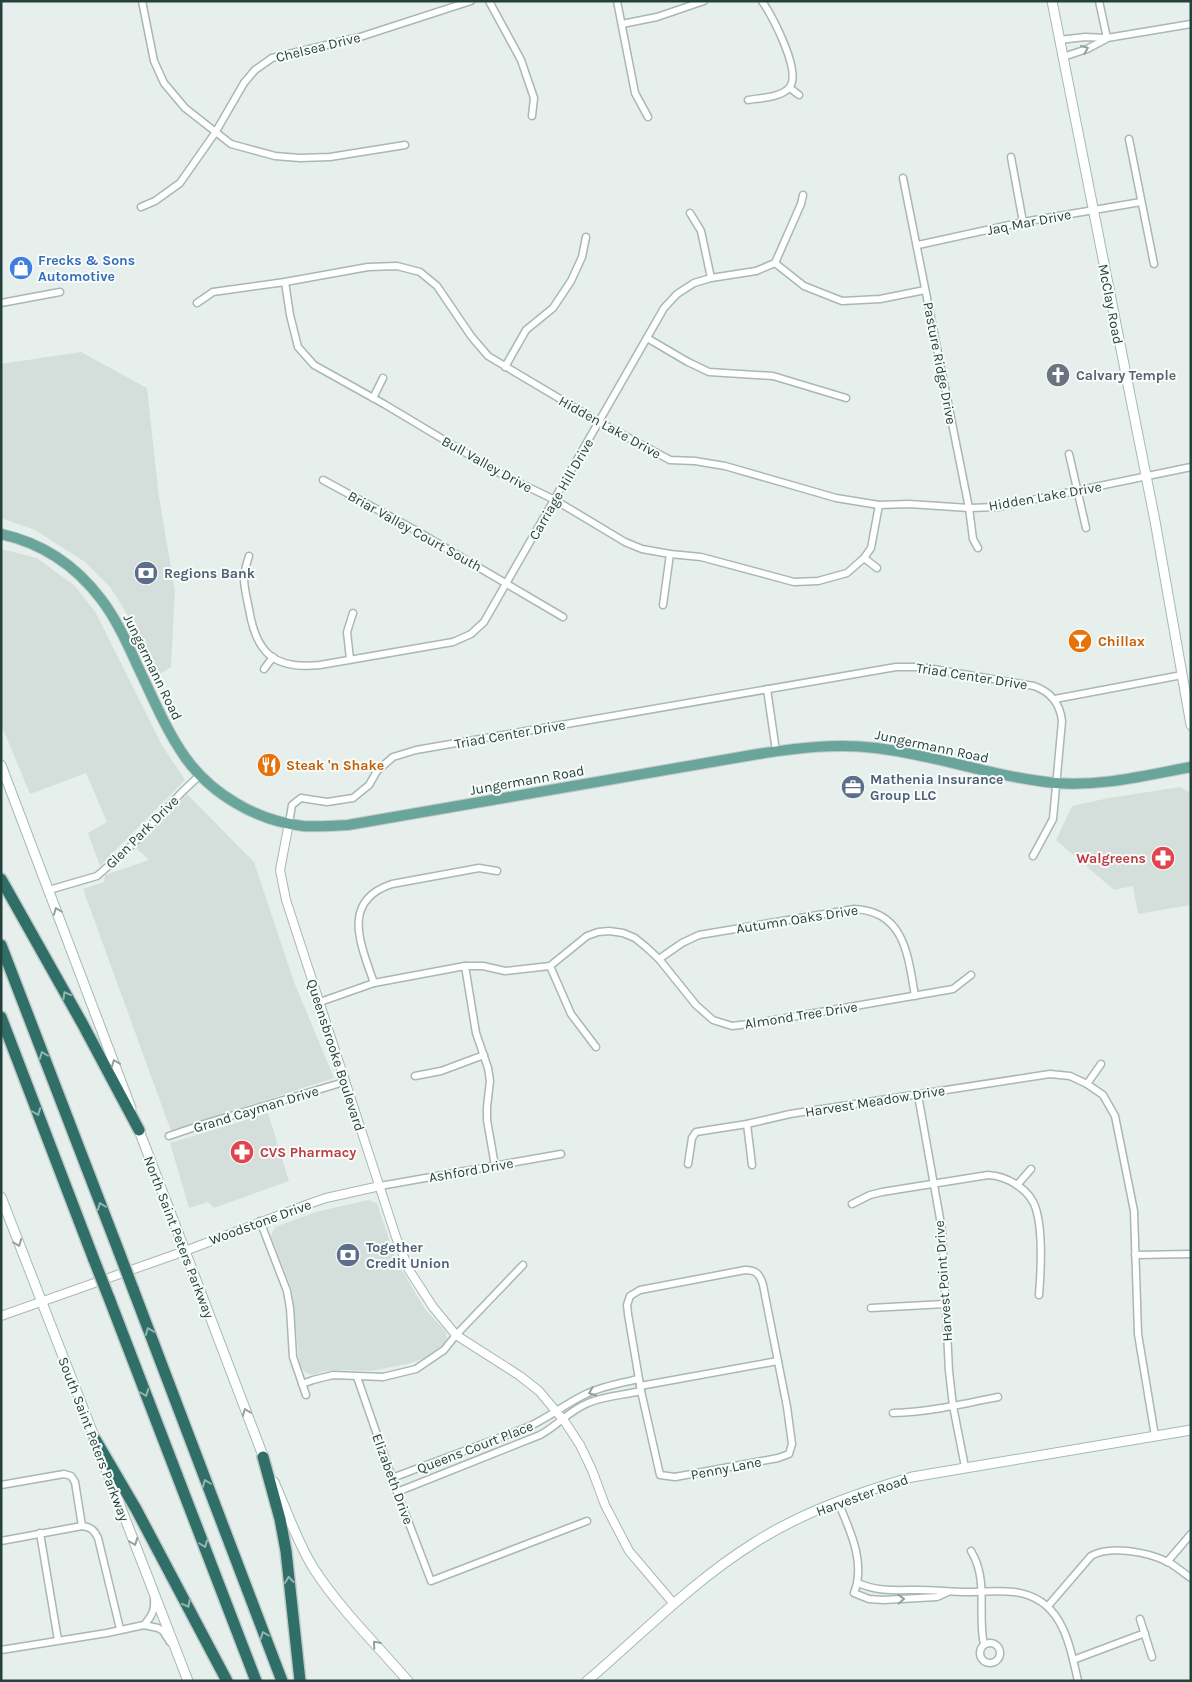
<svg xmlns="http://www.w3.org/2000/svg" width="1192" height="1682" viewBox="0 0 1192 1682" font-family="Karla,sans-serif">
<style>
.built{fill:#d4dfdb}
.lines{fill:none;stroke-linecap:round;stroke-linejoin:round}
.minor-casing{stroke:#a8b8b4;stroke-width:9}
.tertiary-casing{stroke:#a8b8b4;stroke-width:10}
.secondary-casing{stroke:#a4bbb5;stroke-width:11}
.primary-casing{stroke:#c2cac9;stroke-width:12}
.motorway-casing{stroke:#c2cac9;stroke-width:14}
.minor{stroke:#fff;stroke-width:6}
.tertiary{stroke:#fff;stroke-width:8}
.secondary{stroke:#fff;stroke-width:9}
.primary{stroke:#6aa59c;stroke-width:10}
.motorway{stroke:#2f6f68;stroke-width:11}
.motorway-bridge-casing{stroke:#c2cac9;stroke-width:14;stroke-linecap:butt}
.motorway-bridge{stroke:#2f6f68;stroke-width:11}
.oneway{stroke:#92a09e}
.oneway2{stroke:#93b5b0}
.labels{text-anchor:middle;stroke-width:4;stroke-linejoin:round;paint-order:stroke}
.street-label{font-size:14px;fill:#24423d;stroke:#f7fbf9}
.shop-label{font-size:14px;font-weight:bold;fill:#366cbe;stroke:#f7fbf9;text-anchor:start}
.worship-label{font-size:14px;font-weight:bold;fill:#5b616d;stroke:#f7fbf9;text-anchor:start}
.service-label{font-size:14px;font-weight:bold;fill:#4e5e75;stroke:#f7fbf9;text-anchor:start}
.food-label{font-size:14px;font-weight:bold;fill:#c56008;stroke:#f7fbf9;text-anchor:start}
.health-label{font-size:14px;font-weight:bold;fill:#be3a42;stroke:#f7fbf9;text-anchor:end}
</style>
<rect width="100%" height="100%" fill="#e6efec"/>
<!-- built -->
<g class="built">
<path d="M81 352 147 388 159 497 175 591 171 667 158 675 136 628 110 587 85 562 35 530 1 518V364Z"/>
<path d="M1 549 37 558 75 586 96 613 163 747 185 780 100 866 88 833 107 822 86 773 30 794 1 724Z"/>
<path d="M1180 787 1189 792 1191 804V905L1138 914 1133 886 1114 890 1056 840 1072 806 1109 798Z"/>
<path d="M187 794 254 862 294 982 334 1078 171 1131 83 889 104 882 105 875 149 860 136 848Z"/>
<path d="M268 1113 289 1181 214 1208 208 1202 189 1208 170 1143Z"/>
<path d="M368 1200 377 1203 396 1260 425 1309 446 1332 447 1340 443 1345 426 1358 407 1364 371 1371 345 1370 325 1371 312 1375 304 1372 299 1361 292 1290 271 1236 275 1227 316 1212Z"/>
</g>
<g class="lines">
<!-- minor casing -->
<g class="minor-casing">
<g id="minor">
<path d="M142 1 154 61 164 83 185 108 231 144 275 156 300 158 330 157 405 145"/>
<path d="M489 1 521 60 534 98 532 116"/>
<path d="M617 1 635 93 648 117"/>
<path d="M1099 1 1107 38"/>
<path d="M622 24 657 17 704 1"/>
<path d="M1059 40 1085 37 1107 38 1191 24"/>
<path d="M1063 57 1087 49 1106 39"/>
<path d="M790 88 799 95"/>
<path d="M748 100C759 98 780 98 789 88 803 73 772 16 762 1"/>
<path d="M1129 139 1154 264"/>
<path d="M1011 157 1023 222"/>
<path d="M903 178 969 508 973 539 978 548"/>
<path d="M141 207 155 201 180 183 215 133 244 83 255 70 272 58 360 37 471 1"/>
<path d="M690 213 701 231 711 278"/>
<path d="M918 245 1023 222 1141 202"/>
<path d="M775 263 804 286 842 301 880 299 925 290"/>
<path d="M285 282 290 315 298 347 314 365 384 404 501 474 555 500 625 542 642 549 670 554 701 557 794 582 818 581 847 573 864 558 871 548 879 505"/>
<path d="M1 303 60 292"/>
<path d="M197 303 213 292 285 282 368 267 397 266 420 272 437 286 471 336 488 356 599 422 670 460 695 461 725 466 836 498 879 505 909 504 969 508 998 507 1191 467"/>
<path d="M647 338 688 362 709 372 773 376 846 398"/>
<path d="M505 367 526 330 553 308 571 281 582 257 586 237"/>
<path d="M373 398 383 378"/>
<path d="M1069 454 1086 528"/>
<path d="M323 480 415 530 563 617"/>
<path d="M249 556C247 563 244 571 244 578 244 588 247 599 249 609 256 653 274 670 320 665L453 642 471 634 484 622 664 308 677 294 694 283 711 278 756 271 775 263 801 204 803 195"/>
<path d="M864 558 877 568"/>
<path d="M663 605 670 554"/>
<path d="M350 659 347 632 353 613"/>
<path d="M264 669 273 657"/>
<path d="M767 689 776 751"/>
<path d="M1055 699 1182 675"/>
<path d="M289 823 292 805 301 798 327 802 353 798 369 785 377 771 393 757 416 750 896 667H921L1034 686C1051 692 1060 703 1062 721L1053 819 1033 856"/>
<path d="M49 890 97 876 132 845 182 792 200 775"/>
<path d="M659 959 682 943 699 935 854 909C905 911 908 956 915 996"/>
<path d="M465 966 476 1033 488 1068 490 1081 487 1107V1120L495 1166"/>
<path d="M550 966 571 1014 596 1047"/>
<path d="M374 983C361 945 340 901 392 884L479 868 497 871"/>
<path d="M320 1002 374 983 465 966H483L505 971 550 966 587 936 598 932 609 931 623 933 635 938 646 947 659 959 696 1005 713 1020 732 1026 757 1023 953 989 971 975"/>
<path d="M415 1076 441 1071 484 1055"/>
<path d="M1087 1084 1101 1064"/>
<path d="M918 1095 942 1230 949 1371 953 1406 965 1467"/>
<path d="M747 1124 752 1165"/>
<path d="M169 1136 207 1123 344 1082"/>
<path d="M688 1164 692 1138 696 1132 747 1124 790 1114 1050 1074 1070 1076 1087 1084 1103 1095 1115 1116 1134 1211 1138 1334 1155 1436"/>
<path d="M1017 1185 1031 1169"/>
<path d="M380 1186 561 1154"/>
<path d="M852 1204 870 1195 882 1192 988 1175C1007 1176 1030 1189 1036 1209 1043 1232 1041 1270 1039 1295"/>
<path d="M260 1221 287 1291 290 1308 293 1357 306 1395"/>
<path d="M1135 1255 1191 1254"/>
<path d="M745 1270C756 1270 760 1274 763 1285L787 1407 792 1444 789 1454 778 1458 675 1477 660 1475 641 1391 628 1314 627 1305 630 1296 640 1290Z"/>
<path d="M871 1308 945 1304"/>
<path d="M357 1377 397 1492 431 1581 587 1521"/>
<path d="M302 1384 313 1380 333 1375 383 1377 416 1369 444 1350 456 1335 523 1265"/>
<path d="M640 1386 778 1361"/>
<path d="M893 1413C928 1412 964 1404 998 1397"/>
<path d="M392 1478 528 1427C548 1418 565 1404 586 1394 602 1386 621 1383 639 1379"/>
<path d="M1 1485 64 1474 71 1476 75 1482 82 1526"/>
<path d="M397 1492 540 1435C557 1426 570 1410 588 1403 604 1396 624 1395 641 1391"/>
<path d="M838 1502C850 1530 866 1563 854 1593L869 1599 883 1600 937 1597 948 1592"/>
<path d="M40 1533 58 1640"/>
<path d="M1 1541 82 1526C91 1527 94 1530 98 1538L120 1629"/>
<path d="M971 1551C989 1580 977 1614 984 1645"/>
<path d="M1167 1562 1191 1534"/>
<path d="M858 1583C878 1592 897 1590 918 1590 935 1590 951 1592 968 1592 983 1592 999 1590 1014 1592 1062 1598 1069 1642 1078 1681"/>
<path d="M1048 1606 1091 1556C1110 1545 1148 1552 1168 1562 1176 1566 1183 1573 1191 1578"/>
<path d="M1140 1619 1152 1657"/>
<path d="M144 1625C152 1616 155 1610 154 1599"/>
<circle cx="990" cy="1653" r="10"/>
<path d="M1 1650 107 1633 144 1625 158 1628 163 1631 170 1642"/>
<path d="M1073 1660 1145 1633"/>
</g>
</g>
<!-- tertiary casing -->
<g class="tertiary-casing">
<g id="tertiary">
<path d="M289 823 280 870 286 900 396 1237 409 1270 433 1307 456 1335 520 1376 539 1391 565 1422 580 1445 592 1470 605 1505 629 1551 674 1604"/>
<path d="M1 1316 185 1251 306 1205 326 1198 380 1186"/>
</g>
</g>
<!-- secondary casing -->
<g class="secondary-casing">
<g id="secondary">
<path d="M1052 1 1155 521 1191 725"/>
<path d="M1 765 131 1108"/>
<path d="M137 1125 265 1461"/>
<path d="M1 1197 97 1444"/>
<path d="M102 1459 188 1681"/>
<path d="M274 1482C287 1511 297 1542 314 1569 340 1609 376 1644 408 1681"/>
<path d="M587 1681C642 1634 693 1581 754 1543 802 1512 858 1493 912 1477L1191 1430"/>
</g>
</g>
<!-- primary casing -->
<g class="primary-casing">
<path id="primary" d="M1 534C42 543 76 566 101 599 117 620 128 645 139 669 153 698 166 730 185 757 211 794 257 821 303 826 318 827 333 826 348 825L758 754C797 748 836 743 876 748 936 755 994 777 1055 783 1101 787 1146 775 1191 767"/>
</g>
<!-- motorway casing -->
<g class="motorway-casing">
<g id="motorway">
<path d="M1 879 82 1023 139 1130"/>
<path d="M1 945 119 1252"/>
<path d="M1 1017 94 1260"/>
<path d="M133 1289 282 1681"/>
<path d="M109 1298 256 1681"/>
<path d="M95 1439 136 1509 227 1681"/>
<path d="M263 1457 280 1519 286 1551 300 1681"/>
</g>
</g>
<!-- minor -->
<use href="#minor" class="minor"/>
<!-- tertiary -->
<use href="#tertiary" class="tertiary"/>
<!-- secondary -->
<use href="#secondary" class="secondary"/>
<!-- primary -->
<use href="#primary" class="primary"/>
<!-- motorway -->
<use href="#motorway" class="motorway"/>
<!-- motorway-bridge casing -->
<g class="motorway-bridge-casing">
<g id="motorway-bridge">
<path d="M119 1252 133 1289"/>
<path d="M94 1260 109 1298"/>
</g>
</g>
<!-- motorway-bridge -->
<use href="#motorway-bridge" class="motorway-bridge"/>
</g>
<!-- one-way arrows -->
<defs><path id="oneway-chevron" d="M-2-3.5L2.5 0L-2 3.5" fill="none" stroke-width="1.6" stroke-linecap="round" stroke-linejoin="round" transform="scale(1.25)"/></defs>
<g class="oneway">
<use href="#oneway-chevron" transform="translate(1085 49) rotate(-23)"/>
<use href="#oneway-chevron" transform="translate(57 911) rotate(-111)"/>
<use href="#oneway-chevron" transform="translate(115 1063) rotate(-111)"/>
<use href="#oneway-chevron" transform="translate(18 1243) rotate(69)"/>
<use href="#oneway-chevron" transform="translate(592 1392) rotate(158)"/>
<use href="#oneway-chevron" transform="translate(246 1412) rotate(-111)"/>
<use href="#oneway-chevron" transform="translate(134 1542) rotate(69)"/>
<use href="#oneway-chevron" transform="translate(901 1599) rotate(-3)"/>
<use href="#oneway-chevron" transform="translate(376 1644) rotate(-131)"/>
</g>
<g class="oneway2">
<use href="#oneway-chevron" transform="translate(66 995) rotate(-119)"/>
<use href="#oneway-chevron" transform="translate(43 1055) rotate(-111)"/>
<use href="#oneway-chevron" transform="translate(37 1112) rotate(69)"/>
<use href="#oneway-chevron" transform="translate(101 1206) rotate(-111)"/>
<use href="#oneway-chevron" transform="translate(149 1331) rotate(-111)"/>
<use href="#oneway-chevron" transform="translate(145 1393) rotate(69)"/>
<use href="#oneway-chevron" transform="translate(206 1483) rotate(-111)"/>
<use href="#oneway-chevron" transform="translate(204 1544) rotate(69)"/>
<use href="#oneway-chevron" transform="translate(289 1580) rotate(-96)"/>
<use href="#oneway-chevron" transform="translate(187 1604) rotate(62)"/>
<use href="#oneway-chevron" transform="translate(264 1635) rotate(-111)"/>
</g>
<!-- icons -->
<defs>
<g id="shop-disc" transform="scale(1.25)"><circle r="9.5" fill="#3f7fe0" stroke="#f7fbf9"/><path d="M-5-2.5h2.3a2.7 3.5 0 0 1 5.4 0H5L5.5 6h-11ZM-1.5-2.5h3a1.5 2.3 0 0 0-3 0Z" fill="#fff"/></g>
<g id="church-disc" transform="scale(1.25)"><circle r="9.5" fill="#6b7280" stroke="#f7fbf9"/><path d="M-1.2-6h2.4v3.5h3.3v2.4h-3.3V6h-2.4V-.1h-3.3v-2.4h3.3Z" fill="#fff"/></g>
<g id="bank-disc" transform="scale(1.25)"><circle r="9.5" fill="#5c6f8a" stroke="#f7fbf9"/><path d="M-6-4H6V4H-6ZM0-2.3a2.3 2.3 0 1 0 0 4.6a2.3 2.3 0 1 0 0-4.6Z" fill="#fff"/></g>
<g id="bar-disc" transform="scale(1.25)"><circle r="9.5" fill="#e8710a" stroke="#f7fbf9"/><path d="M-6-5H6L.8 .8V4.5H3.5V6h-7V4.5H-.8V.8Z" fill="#fff"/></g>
<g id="restaurant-disc" transform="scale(1.25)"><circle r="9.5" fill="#e8710a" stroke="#f7fbf9"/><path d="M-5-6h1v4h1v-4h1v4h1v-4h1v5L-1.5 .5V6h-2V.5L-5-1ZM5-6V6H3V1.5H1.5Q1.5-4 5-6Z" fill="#fff"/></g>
<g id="office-disc" transform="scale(1.25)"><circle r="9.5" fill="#5c6f8a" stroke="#f7fbf9"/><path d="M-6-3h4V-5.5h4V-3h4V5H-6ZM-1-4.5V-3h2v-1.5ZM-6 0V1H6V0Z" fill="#fff"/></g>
<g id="pharmacy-disc" transform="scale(1.25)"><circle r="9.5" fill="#e0444e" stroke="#f7fbf9"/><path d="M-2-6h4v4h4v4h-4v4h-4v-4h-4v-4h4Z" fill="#fff"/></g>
</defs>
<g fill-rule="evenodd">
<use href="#shop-disc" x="21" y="268"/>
<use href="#church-disc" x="1058" y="375"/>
<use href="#bank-disc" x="146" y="573"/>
<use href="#bar-disc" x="1080" y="641"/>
<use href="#restaurant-disc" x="269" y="765"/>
<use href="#office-disc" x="853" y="787"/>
<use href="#pharmacy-disc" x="1163" y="858"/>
<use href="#pharmacy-disc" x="242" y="1152"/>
<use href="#bank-disc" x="348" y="1255"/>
</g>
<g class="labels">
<!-- street labels -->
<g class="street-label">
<text transform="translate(318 47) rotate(-14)" y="5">Chelsea Drive</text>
<text transform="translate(1029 222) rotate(-11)" y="5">Jaq Mar Drive</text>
<text transform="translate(1111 304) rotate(79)" y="5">McClay Road</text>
<text transform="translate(940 363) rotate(79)" y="5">Pasture Ridge Drive</text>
<text transform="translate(610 427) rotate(29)" y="5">Hidden Lake Drive</text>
<text transform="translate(487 464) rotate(29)" y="5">Bull Valley Drive</text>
<text transform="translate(561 489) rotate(-60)" y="5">Carriage Hill Drive</text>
<text transform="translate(1045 496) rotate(-10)" y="5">Hidden Lake Drive</text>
<text transform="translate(415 531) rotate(29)" y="5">Briar Valley Court South</text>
<text transform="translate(153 667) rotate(64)" y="5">Jungermann Road</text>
<text transform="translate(972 676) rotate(9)" y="5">Triad Center Drive</text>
<text transform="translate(510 734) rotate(-10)" y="5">Triad Center Drive</text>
<text transform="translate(932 746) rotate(12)" y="5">Jungermann Road</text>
<text transform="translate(527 780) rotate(-10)" y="5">Jungermann Road</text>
<text transform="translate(142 832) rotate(-45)" y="5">Glen Park Drive</text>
<text transform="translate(797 919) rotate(-9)" y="5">Autumn Oaks Drive</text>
<text transform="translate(801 1015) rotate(-9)" y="5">Almond Tree Drive</text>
<text transform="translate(336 1055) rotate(72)" y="5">Queensbrooke Boulevard</text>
<text transform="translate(875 1101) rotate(-9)" y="5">Harvest Meadow Drive</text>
<text transform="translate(256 1109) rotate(-17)" y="5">Grand Cayman Drive</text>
<text transform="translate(471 1170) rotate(-10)" y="5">Ashford Drive</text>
<text transform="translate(260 1222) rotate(-20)" y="5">Woodstone Drive</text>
<text transform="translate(179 1237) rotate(69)" y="5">North Saint Peters Parkway</text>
<text transform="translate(943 1281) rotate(-94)" y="5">Harvest Point Drive</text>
<text transform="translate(94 1439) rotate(69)" y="5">South Saint Peters Parkway</text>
<text transform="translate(475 1447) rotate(-21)" y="5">Queens Court Place</text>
<text transform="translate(726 1468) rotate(-11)" y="5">Penny Lane</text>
<text transform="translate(393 1479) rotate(70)" y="5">Elizabeth Drive</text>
<text transform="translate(862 1495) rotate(-20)" y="5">Harvester Road</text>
</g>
<!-- shop labels -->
<g class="shop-label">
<text x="38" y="265">Frecks &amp; Sons<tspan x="38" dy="16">Automotive</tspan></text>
</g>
<!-- worship labels -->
<g class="worship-label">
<text x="1076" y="380">Calvary Temple</text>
</g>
<!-- service labels -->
<g class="service-label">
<text x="164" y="578">Regions Bank</text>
<text x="870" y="784">Mathenia Insurance<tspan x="870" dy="16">Group LLC</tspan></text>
<text x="366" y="1252">Together<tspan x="366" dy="16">Credit Union</tspan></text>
</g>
<!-- food labels -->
<g class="food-label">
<text x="1098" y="646">Chillax</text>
<text x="286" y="770">Steak 'n Shake</text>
</g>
<!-- health labels -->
<g class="health-label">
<text x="1146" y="863">Walgreens</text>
<text x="260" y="1157" text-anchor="start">CVS Pharmacy</text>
</g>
</g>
<!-- border -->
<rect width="1192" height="1682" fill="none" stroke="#24423d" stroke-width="5"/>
</svg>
